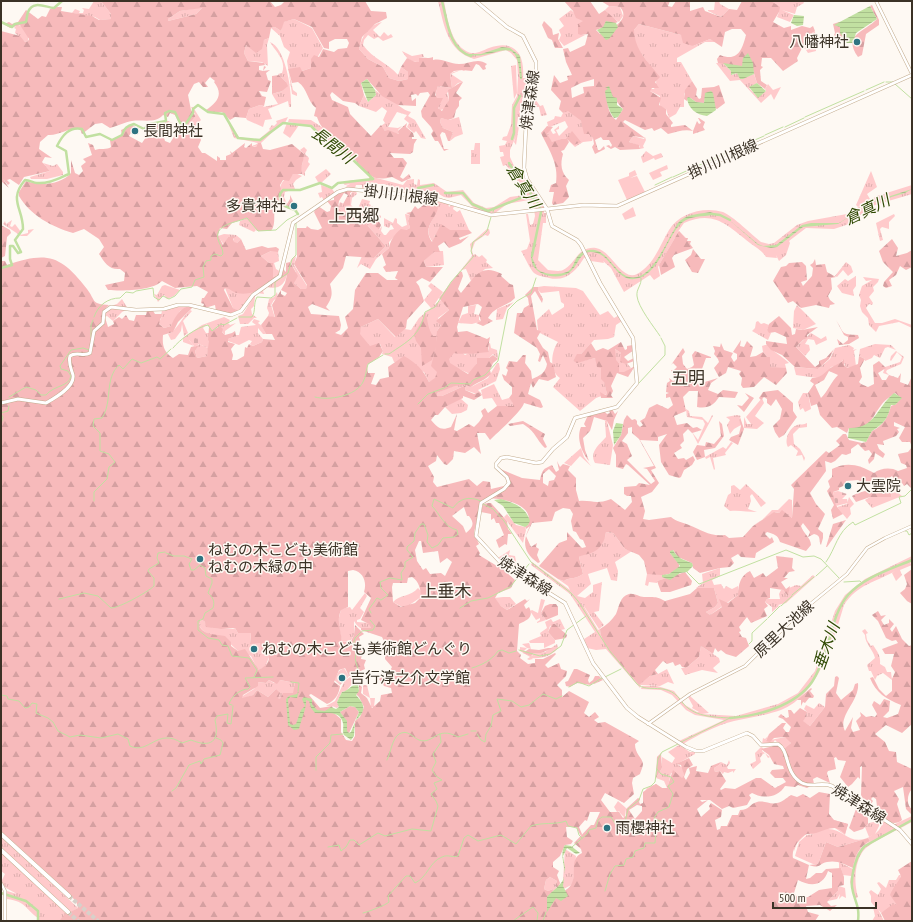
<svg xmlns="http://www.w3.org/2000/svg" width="913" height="922" viewBox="0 0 913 922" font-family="'PT Sans Narrow','Noto Sans JP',sans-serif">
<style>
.grass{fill:url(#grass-tufts)}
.forest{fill:url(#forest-firs);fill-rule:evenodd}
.cemetery{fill:url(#cemetery-stones)}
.pitch{fill:#ffcacb}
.water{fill:url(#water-rules);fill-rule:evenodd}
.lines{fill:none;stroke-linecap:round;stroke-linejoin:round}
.stream{stroke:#c1e0a1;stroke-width:1}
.river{stroke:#c1e0a1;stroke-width:2.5}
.highway-tunnel{stroke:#d7d1ca;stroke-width:4;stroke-dasharray:4 2;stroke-linecap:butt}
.secondary-casing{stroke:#c3ac8e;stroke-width:3.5}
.primary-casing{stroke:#c3ac8e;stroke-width:4}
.highway-casing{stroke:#c3ac8e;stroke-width:5}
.secondary{stroke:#fff;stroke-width:2.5}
.primary{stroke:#fff;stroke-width:3}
.highway{stroke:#fff;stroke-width:4}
.poi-dot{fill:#2e7381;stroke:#fef9f3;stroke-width:1.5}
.labels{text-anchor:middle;stroke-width:3;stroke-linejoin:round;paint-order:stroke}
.poi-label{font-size:15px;fill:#3b3226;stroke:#fef9f3;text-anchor:start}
.street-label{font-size:15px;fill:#3b3226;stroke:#fef9f3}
.water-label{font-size:16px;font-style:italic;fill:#2f4903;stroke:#fef9f3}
.quarter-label{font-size:17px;fill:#3b3226;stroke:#fef9f3}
</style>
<defs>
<pattern id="grass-tufts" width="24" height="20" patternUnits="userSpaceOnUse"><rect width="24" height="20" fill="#ffcacb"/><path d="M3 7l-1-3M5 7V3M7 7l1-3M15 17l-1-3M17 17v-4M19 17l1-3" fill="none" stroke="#dbaeae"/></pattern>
<pattern id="forest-firs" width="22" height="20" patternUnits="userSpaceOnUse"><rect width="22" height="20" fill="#f7babb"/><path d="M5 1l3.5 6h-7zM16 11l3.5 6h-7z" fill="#d5a0a1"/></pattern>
<pattern id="cemetery-stones" width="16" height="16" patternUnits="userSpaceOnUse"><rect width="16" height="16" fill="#ffcacb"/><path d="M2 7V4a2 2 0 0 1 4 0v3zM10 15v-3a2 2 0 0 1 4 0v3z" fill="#dbaeae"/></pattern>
<pattern id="water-rules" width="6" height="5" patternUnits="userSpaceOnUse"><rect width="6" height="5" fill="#c1e0a1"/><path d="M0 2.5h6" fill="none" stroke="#a7c18a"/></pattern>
</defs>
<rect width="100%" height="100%" fill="#fef9f3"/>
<!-- grass -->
<g class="grass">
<path d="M94 1H101L111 14V19L100 20 95 17 72 13 75 9 80 11 79 13H83L84 10 82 8 89 9Z"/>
<path d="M438 1H444C447 16 450 42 466 51 475 56 481 51 489 48 515 39 525 54 523 78H526L529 85 531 83 529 90 525 89 522 100H524L525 106 524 103 520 104V117H518L517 126H519L516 145 514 142 516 136 510 150V157L515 168 541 201 544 206V213H546V223H543L538 260 548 270C552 270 559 272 563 270 576 264 577 246 596 248 611 250 622 282 637 274 654 265 660 245 669 230 679 213 704 206 723 212 733 216 752 235 761 242L769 244 774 243 797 225 808 221 847 214 877 196 912 185V194L875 205 860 215 852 223 834 229 806 228 789 241 790 243 786 255 779 261 776 255 777 258 766 257C762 250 756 248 750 243 727 225 714 210 684 223L677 233 679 231 686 238 679 244 675 238 658 267 660 276 654 280 650 275 624 292 611 268 603 261 604 263 591 261 589 257 591 256 584 258C576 271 566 282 549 278 545 277 538 276 534 273 529 268 525 257 521 251L527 249 530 241 526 214H528L530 225 533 224 535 216 533 202 529 200 507 204 494 214 476 210 461 195 449 198 444 197 434 191H420L419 195 404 194 405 190 384 184H369V189L367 190V185L366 189 362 188V185H356L355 188H348L346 186 350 184 345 185 343 183C351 178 360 182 369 179V176L403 185 407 180 414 179V184L417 185 418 179 420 180V185L434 183 447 192 463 190 474 203 486 208 494 207 510 197 524 195 521 194V191L527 194 506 165 503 166 500 157 504 156 503 152H500L499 146 505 145 507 141 502 140 503 137 507 136 511 125 512 105 517 96 518 77 517 60 511 53 506 50 474 59C447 51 444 25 438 1Z"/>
<path d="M715 1H719L720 4 729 9 721 17 708 11V10H714Z"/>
<path d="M771 1H803L804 3 797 7 795 14 782 10 794 15 790 22 777 17 779 12Z"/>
<path d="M609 6 620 7 623 16 619 22 613 18 605 10Z"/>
<path d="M203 7 196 14 168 21V19L180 11Z"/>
<path d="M571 10 584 21 581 35H585L564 46 559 40 561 35 559 30 564 26 559 19Z"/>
<path d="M294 19 312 28 323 48 311 68 302 71 288 69 293 90 297 93V96L292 94 287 61 290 52 284 47 280 36 271 28 275 27 281 31 283 22Z"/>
<path d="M382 22 373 30 380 37 384 32 388 36 391 34 393 37 383 41 378 37 374 39 368 35 364 40 363 45C373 59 388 63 398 75L401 67 408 72V79L399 81 389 78 383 67 368 59 359 49C362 36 368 25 382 22Z"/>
<path d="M639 24 681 35 693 46 710 39 716 42H705L677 58V62H681L692 81 684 94V107H680L676 114 669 118 666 109 660 107V96L650 91V89H654C664 75 639 55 635 43 634 39 634 34 634 30Z"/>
<path d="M17 25 23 26 28 35V41L25 42 15 33 16 29 14 28Z"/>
<path d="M815 31 816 51 808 53 806 50 813 46 805 49 804 48C811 44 809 35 815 31Z"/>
<path d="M269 38 267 45 268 66 262 62 248 61 244 53 246 45 258 51 264 40Z"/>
<path d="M270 42C286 48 292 92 291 107H289L288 101 268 109 272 119 265 120 263 127 247 120 246 118 249 109 260 105 264 106 263 107 278 104 272 94 282 91 286 82 278 74 282 73C287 60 275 51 270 42Z"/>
<path d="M402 51 412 56 423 54 424 57 419 58V62C411 63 405 57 402 51Z"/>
<path d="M716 63H723L731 71 732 75 737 73 741 79 754 74 757 83 749 88 758 97 766 91 765 89 768 84 773 90 781 87 774 100 771 94 761 103 740 80 730 81Z"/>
<path d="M516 65 517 93 514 99 511 66Z"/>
<path d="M461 70 451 74 463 82 458 83 447 93 449 100 445 109 440 110C434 103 435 93 438 86L452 88 450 74C455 71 459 70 465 70L464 71Z"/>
<path d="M375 90C382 96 391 98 397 104 402 108 404 110 411 112L408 116 415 120 426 139 421 138 416 131 414 133 407 127 409 123 404 119 407 115 397 112 388 127 398 128 402 126 398 130 400 134 385 131 381 126 385 123 383 120 387 111 382 107 376 112 359 106 364 95 368 102 376 95Z"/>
<path d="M533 96 540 106 543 105 547 115 541 116 539 107H534L530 103V97Z"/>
<path d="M191 107H193L201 120 196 125V130L183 126H187L196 116Z"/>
<path d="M568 110 581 121 593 138 592 141 583 142 575 147 567 139H561L553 143 549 140 547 134 550 129 553 134 556 133 554 130 559 126V129L556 130 559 136 568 127 565 121 550 127 548 126 547 122 554 119 555 116 561 117 563 113Z"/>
<path d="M288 117 285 123 280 125 261 143H258L256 147 252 145H255L258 143 234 138 229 125 230 124 239 137 258 140 270 130 269 129 272 125 274 126 277 123 276 121Z"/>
<path d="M459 117 463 134 455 137 450 141 453 132 443 128 440 122 441 118 449 120Z"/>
<path d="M289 119 311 120 331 133 329 143 312 126 288 122Z"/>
<path d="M287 123 299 125 290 138 283 133Z"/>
<path d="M633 136 644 139 645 137 646 140 643 146 644 148 640 149V146L629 142Z"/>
<path d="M475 143H480V164H471V150H474Z"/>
<path d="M304 147 307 150 305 154 309 158 308 162 310 164 305 172V176L302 174 300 168 302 165 304 154 300 150Z"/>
<path d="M646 151 653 156 661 153 663 157 655 160 654 158 643 163 641 157Z"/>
<path d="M43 163 53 166 57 164 63 172V175L47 179H31L30 177 50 171Z"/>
<path d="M667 165 668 169 660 172 662 176 653 180 649 173Z"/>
<path d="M326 169 331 174 321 183 318 182 315 177Z"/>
<path d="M871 171 877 187 867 194 870 199 858 207 856 205Z"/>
<path d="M295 173 302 176 296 180 293 184 295 189 285 192 284 197 287 204H286L278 198C282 182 279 182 295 173Z"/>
<path d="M321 185 332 189 335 193 324 201 322 197 320 198 318 193 322 192Z"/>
<path d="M353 191H356L357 194 352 198 351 205 357 211 362 199 370 201 369 204 371 205 369 209 365 206 362 212 370 218 379 230 382 226 381 231 384 235H386L390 230 394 229 391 224 389 228 384 226V218L393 223 395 218 397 219V223L402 227 407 225 405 214 410 215 408 221 410 228 396 235 389 242V248L376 259 370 269 361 264 357 268 362 256 355 255 374 258 386 246C381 241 361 217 357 216 353 215 348 215 344 214L338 207 340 202 344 204Z"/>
<path d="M432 199 448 203 449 207 451 205 454 206 453 209 457 212 460 210 469 230H450L435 235 433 242C421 228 437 219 437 204Z"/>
<path d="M633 207 636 216 625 220 622 214Z"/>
<path d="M894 214 895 216 889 222V229L882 227 880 229 883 240 880 241 876 223Z"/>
<path d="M248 218 256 230 254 232 239 225 240 221Z"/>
<path d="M12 220 10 226 12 227 15 224 21 232 20 235 28 233V230L34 229 27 236H21L3 224 5 221 6 224Z"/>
<path d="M487 229H489L490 233 488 236 485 235 475 242 472 250 473 255 475 254 479 257 482 255 487 260 486 262 493 268 485 269 471 281 466 269 461 270 472 256 470 244Z"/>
<path d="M224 234 236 235 241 239 237 243H233L234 237H228L224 245 218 236Z"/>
<path d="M271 251H278L279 261 274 263 276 269 281 272V274L273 277V263H269L261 256Z"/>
<path d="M434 251H443L444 265 426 267 424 261Z"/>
<path d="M296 256 294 265 307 286 306 289H301L294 283 296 272 290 261Z"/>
<path d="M846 262 851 266 853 272 848 276 843 270 837 277 835 276Z"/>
<path d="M287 274C285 285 278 290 267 287L263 291 264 294 257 293Z"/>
<path d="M856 276V286L853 290 854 296 842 293 837 286 845 279 848 281Z"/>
<path d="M863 277 879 279 878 282 873 287 874 291 869 297 873 303 872 305 869 304 866 308 875 323H882L895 319 912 325V328L899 322 879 326 876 332 869 325 868 318 862 312 860 306 861 300 859 295 862 286 872 280 866 281Z"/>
<path d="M431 283 443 292 434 305 441 300 449 310 438 318 441 325 437 331 465 355 471 352H489L488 344 490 343 491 348 497 350 498 359 493 354 489 358H477V363L470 374 459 369 429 382 424 372 394 362 392 357 382 354 383 351 380 344 370 347 359 334 361 327 378 319 395 337 404 329 411 330 419 318 431 308 424 300 432 290 428 286Z"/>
<path d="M165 285 180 290 174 296 167 299 164 295 158 302 154 294 157 295 162 286Z"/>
<path d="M544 286 576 288 583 291 600 315 608 311 614 318 618 316 622 321 616 325 614 337 608 339 594 340 581 354H578L573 361 578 362 595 358 601 367 607 394 596 398 580 411 553 387 560 378C549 371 551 351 558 342L538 332 537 320 549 309 552 315 564 307V304L561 302 559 291 541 293 538 290V287Z"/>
<path d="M225 288H229L238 293 259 290 239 312 233 308Z"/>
<path d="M277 292 278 298 274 300 271 305 275 318 268 316 269 313 267 308 269 299 274 297Z"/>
<path d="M257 295 255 296 254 306 251 309 252 314 257 318H254L248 324H240L238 316 243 314 254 296Z"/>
<path d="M122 299 128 309 122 312 113 321 107 316 104 317 108 307 117 304Z"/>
<path d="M514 302 507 308 503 319 496 320 497 309Z"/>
<path d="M190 305 180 311 171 326 164 328 158 323 161 319 162 309 174 306Z"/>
<path d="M476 305 474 314 479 315V320L482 321 472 324 458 323 462 315 468 313V306Z"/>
<path d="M797 305 816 324 803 330 793 328 794 311Z"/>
<path d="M190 310 192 311 183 321 188 333 184 336 182 324 181 331 175 339 171 340 168 334C176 332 182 317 190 310Z"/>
<path d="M224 317 230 320 228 323 230 325 236 323 225 331V335L218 327 212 331 207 324 203 328 206 333H209V341L200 336 197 340H189L194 346 183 342V338L202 325Z"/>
<path d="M254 319 260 321 258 323 262 326 266 334H263L258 328V333L263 339 262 342 253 346 250 344 252 341 249 340 239 345 228 341V339L236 336 235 335H239L241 327 256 325 252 322Z"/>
<path d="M758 321 761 324 764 323 769 325 767 330 771 333 768 340 752 331 755 328 756 322Z"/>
<path d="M811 333 821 339 826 336 827 340 816 345 814 340 808 339 805 344 809 345 810 350 805 356 796 347Z"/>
<path d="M199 344 208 348 207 356 197 358 195 351Z"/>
<path d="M875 344 891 345 896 350 888 347 885 348 880 358 874 355 872 358 865 361V359L859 356 860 349Z"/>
<path d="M765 345H768C773 352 782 356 789 363L785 364 786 368H774L770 367V357H767L763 352 762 346Z"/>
<path d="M849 345 854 348 853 350 857 349 854 351 856 366 846 368 843 360 838 365 831 367 826 374 817 378 796 375 794 367 818 369 830 359 835 348Z"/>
<path d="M615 349 621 353V356L631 368 624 373 619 372V363L615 360Z"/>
<path d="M896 351 904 357 901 364 887 370 886 372 889 375 883 373 885 367 900 362 902 357 897 352 891 361 890 360 891 356Z"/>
<path d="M497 363H499L500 369 496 381 478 390 480 392 477 394 465 390 466 385 442 396H437V393C447 389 461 380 471 387L488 378Z"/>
<path d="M494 384 502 400 509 398 514 403 513 406H497L492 398 483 399 481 390Z"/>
<path d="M803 393H808L811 409 805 412 803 408 800 410 798 402Z"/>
<path d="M460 398 468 405 467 410 461 413 452 414 445 407Z"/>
<path d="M762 398 764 403 755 416 764 423 757 429 744 428V417L747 424H751L746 417Z"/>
<path d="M686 409 689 411 690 416 702 417 708 423 712 415 713 416 698 444 692 432 698 440 705 424 703 420 687 417Z"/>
<path d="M737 415 741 416 739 419 741 425 734 429 730 434 727 425 730 420 726 417Z"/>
<path d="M605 421H607L613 445 610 465 595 463C589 452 599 445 606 437Z"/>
<path d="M807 423V427L799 428 793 434 794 444 800 449 805 458 804 461 802 455 796 456 798 451 791 445 788 447C784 440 789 428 797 425 800 424 804 425 807 423Z"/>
<path d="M731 442 733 443 725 453 726 455 713 458 715 469 714 470 710 457 706 459 705 457 723 447 726 449Z"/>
<path d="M581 448 584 457 591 466 580 456 571 466 564 463Z"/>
<path d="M746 484 766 503 761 507 752 494 750 496 751 501 748 509 757 512C748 512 739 510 730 511L724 506 728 495 731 493V486L734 485 740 490Z"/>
<path d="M897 492 902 496 872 508 865 500 870 497H891L892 493Z"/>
<path d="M849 497 854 504 850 508 851 514 847 519 837 507 847 504Z"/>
<path d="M789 499 792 500V518L782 511 779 513 775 512 752 526 761 521 772 510H778Z"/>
<path d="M507 514 516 525 525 527 526 530 523 543 504 517Z"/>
<path d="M606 532 613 533 625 549 632 551 615 562 618 571 617 581 611 580 607 568 588 574 591 584 577 596 585 598 593 592V585L602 582 599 611 594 612 604 625 599 629 580 600 598 630 600 629C600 646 628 671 639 684L650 676 658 674 667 669 674 684 668 682 660 686 641 685 640 688 606 649 596 650 587 648 584 639 595 632 570 594 531 565 532 562 570 590 568 586 558 579 564 581C569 577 575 580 583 574L579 557 605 537Z"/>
<path d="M510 550 509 555 515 556 518 571 514 569 515 568 513 563 508 565 498 558Z"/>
<path d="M912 556V562L910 563 912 565 900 570 902 575 896 581 892 573 895 571C874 583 858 584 844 605 833 641 819 695 781 710 767 715 749 718 734 721 717 725 698 735 683 744L679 741 724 720 695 715 686 710 672 695 661 690 641 689 642 686H657L674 691 685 705 697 712H699L692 708 693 706 688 697 690 696 709 713 702 714 736 716 778 704 798 693 815 671 835 611 845 595 865 579Z"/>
<path d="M720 568V576L712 580 714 585 721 584 724 589 726 586 732 589 738 586V595L710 615 706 612 715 607 718 603 714 588H696L703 583 702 574Z"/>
<path d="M647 574H665L671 577 657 581V583L649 582 648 586 645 585Z"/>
<path d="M813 575 815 577 786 603 778 605 779 606 772 612V607L765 602 767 599H780L779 594 781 590H783L788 596 789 588 796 585 801 586Z"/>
<path d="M418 588 421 591V597L408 606 402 607 393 602C400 594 411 597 418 588Z"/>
<path d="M365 593 367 596 360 608 364 612 360 619 357 620V622L370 623 371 628C363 631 358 628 354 621V635L351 640 342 642 338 622 341 609 350 607 352 610Z"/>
<path d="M503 597H510L516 604 507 610 501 606 494 598Z"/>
<path d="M541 599 545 600 541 613 546 620 537 623V622L540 620V618L536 620 530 611 532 610 538 613Z"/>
<path d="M201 619 213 628 233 629 235 628 238 633H251L250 643H261L263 651 270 655 265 667 249 674 244 673 241 669 245 661 256 666 251 656 238 651 222 636C214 637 202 633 199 625Z"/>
<path d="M551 619 553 622 560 619 565 629 561 630 555 624 550 626 548 632 555 640V643L544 648V643H530L529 641 541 636 540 633 547 628 545 622Z"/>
<path d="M865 629 868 633 866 634 867 640 871 646 873 645C877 651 881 656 880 664L885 667 887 672H891L892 680 883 673 877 676 875 680 871 671H869L867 665 875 658C873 649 865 644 865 635L862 631Z"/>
<path d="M529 643 531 649 527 648 524 651V653L532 656 534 653 545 652 557 644 558 648C552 656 541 659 532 658L533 659 529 660 527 659 530 657 520 651V647L527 648 522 644Z"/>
<path d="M701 646 719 658 720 662 713 668 718 673 702 670 685 675 681 668H686L699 657Z"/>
<path d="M344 668 349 676 346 680 350 677 363 672 359 684H352L346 691 342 692 337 702 339 706 337 708 332 706H326L335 701 345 680 340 685 334 680 339 671Z"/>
<path d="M269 680 274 683 280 680 295 683 294 693 280 700 278 698 276 689 268 697 257 690 253 695 242 699 241 697 254 689 258 682 266 683Z"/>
<path d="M363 685H367L370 698H375L374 707H371L370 698 363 694Z"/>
<path d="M819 703 825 707 810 726 802 721 806 717 807 712 804 709 806 705 814 709Z"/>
<path d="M768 736 766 741 785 737 788 738 791 743 785 750 775 740 773 743 762 744 763 738 765 739Z"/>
<path d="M679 745 690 752H695V754L677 764 683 768 684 775 682 779 671 773 668 786 673 794H643L647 788 656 784 662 788H667L664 781 656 778 662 768V757L672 763 675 758 668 752Z"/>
<path d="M761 747 763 748 762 751 770 757 768 758 765 753 763 754 760 758 761 762 753 769 750 764 756 761 755 753Z"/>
<path d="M729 760 730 763 727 767 728 769H736L733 773V771L728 773 724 772 723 774 720 771 715 772 714 768 719 765 721 762 727 765Z"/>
<path d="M618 801 626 808 625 818 619 812 620 811 617 812 614 807Z"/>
<path d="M912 816V822C900 829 872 841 864 850 854 862 854 883 858 897L855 899 850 882 851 876 843 875 841 868 839 869V862L853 869C853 857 860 847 870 841L868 838 838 847 826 842 818 864H813L795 856 799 842 807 835H814L806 834 797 843 794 851 791 828 834 820 848 824 845 835 835 828 827 829C845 828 850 849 873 835L869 837 865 827 869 823 882 820 875 834 879 830 884 821 893 825Z"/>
<path d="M1 835 78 908 71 912 3 850 1 848Z"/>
<path d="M565 849 576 856 573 884 547 898 553 889 548 891 544 889 546 880 550 877 557 881 555 886 557 888 563 881Z"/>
<path d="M1 851 67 914 59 921H38V918C24 908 27 902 7 899V891L17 894 6 888 1 882 5 874 1 871Z"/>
<path d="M899 875H901L899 883 898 905 881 913 878 909 884 921H872L875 916 873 907 877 909 871 902V896L869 892 871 890 878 895 881 889 877 883 879 882 886 888 889 880H896Z"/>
<path d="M839 886 845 888 846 898 842 896 839 899 840 894 837 899 828 901 838 891Z"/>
</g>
<!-- forest -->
<g class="forest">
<path d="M101 1H270L275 7 281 5 285 1H365L371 11 386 12 387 18 375 24 362 37 359 49 368 59 383 67 389 78 399 81 408 79V72L401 67 407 58 415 62H419V58C424 57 428 59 433 57V60C443 58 449 64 459 64 469 64 478 57 487 64L485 66 486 69 483 70 479 65 476 64 472 71 462 70 454 71 450 74 452 88 438 86 435 95 437 98H443L438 108 442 111 449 100 448 90C454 88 457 83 463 82L456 93 462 98 459 101V106L456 110 454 118 448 120 441 118 440 122 443 128 453 132 450 141H448L445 133 442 132 440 135 444 149H449L444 151 438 141H435L431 134 433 131 431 127 422 117 421 111 430 95 428 92 420 93 418 96 416 94 411 95 412 101 416 98V106L398 105 382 96 367 79 361 83 364 95 359 106 355 103 343 101 332 92 330 95 332 100 348 107 350 114 371 136 381 125 385 131 388 130 399 134 398 131 407 123 406 127 413 133 414 137H412V139H417L414 144 413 152 410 154 390 153 394 158H403L407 163 400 177 403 179 409 174 411 178 402 182 392 177C367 183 367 170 351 156 345 150 336 147 329 143L331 133C323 129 320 126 317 117L314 116 316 108C307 101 308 89 298 82L292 83 288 69 300 67 302 71 311 68V59L314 55 319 57 323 49 334 52 338 49 347 48 349 43 347 39H335L329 42V49L324 48 312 27 294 19 284 22 281 31 275 27 271 28 269 38 264 40 262 49 256 53 246 45 244 53 248 61 264 63 265 65 259 66V70L263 71 264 66 266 67 263 71 270 70 266 73 268 80 271 81 267 92 259 91 262 96 266 97 264 106 260 105 249 109 246 118 235 117 230 120 222 112H209L206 110C217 102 224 95 214 82L215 81 210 77 205 83 208 87H203L199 82 194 84 188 95 191 110 196 116 187 126C180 126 178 121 175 115L170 113 168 117 163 115C155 124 142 119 132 121 125 122 117 126 110 128L102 123 95 124 82 134 80 129C68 127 59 136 48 135L40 142 39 149 52 158 45 157 42 162 50 171 24 177 19 185 10 179 7 180 10 183 8 185 3 179 9 188 1 181V31L20 36 25 42 28 41 29 39 20 25 10 28 4 24 9 22 12 24 18 22 26 10 38 19 42 16 46 17 50 9 57 7H62L61 11 92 16 99 20 111 19V14ZM202 8 196 14 168 21V19L180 11Z"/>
<path d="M564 1H590L599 14 605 10 618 22 596 30 600 34C609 30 632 20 620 7L609 6 601 1H670L668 6 672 7 676 1H690V11L703 7 705 11 721 17 729 9 737 10 742 1H771L780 7 779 12 773 22 784 28 791 26V30L802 26 810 28 813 26 815 31 812 33 807 46 803 47 801 45 802 48 797 58 798 61 783 71 771 58H762L761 66 763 67 760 70 761 81 767 85 765 89 757 83 748 54 742 67 718 63 717 59 720 55C738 62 742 50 746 35L741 29H732L725 32 722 47 710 39 693 46 683 43 681 35 639 24 634 30C635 51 647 60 660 77L655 82 659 88H652L650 91 661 98 659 105 666 109V114L673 123 671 125V127L685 125 693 131 697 121 699 124 701 123 698 118H699L705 122 703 127 705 130 693 134V131C684 129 677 132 668 134L661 128 654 131 652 128 645 130 625 120 623 122 645 138 633 136 629 142 639 145 640 149 620 150 615 147 611 149 606 146 609 145 611 147 612 145 609 140H603L601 137 595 140 598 150H600L604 146 605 149 595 154 592 147 594 144 593 138 589 134H584L581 121 568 111 563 113 559 109 561 101 551 90 554 75 560 83 568 80 567 76 572 75 566 62 563 49 568 48 570 52 585 45 588 34 581 35 578 34V24L583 21 576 18 573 11ZM594 79V86L583 87 584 93 572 98 571 88 581 83ZM609 93C615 98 618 104 623 109L616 120C608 114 606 102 609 93Z"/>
<path d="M872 5 879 20V25L866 34 862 55 858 57C842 34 865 32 877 19L870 6Z"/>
<path d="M544 21 552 29 553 35 559 33 558 39 563 48H555L552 40 548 38 542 25Z"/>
<path d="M839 22 845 40 843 43 841 39 842 43 834 35 835 33 833 24Z"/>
<path d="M279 75 286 82 288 86 282 91 272 94V76Z"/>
<path d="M692 81 697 89 696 95 699 99 701 98 702 88 714 87 719 85 725 103 717 109 715 108 706 94 704 103 696 102 689 97 687 101 684 99 685 90Z"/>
<path d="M168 121 175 124 169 122 166 124 169 127 160 129 161 135H163L165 141 170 143 175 135 186 129 198 132 201 140 198 147 202 153H205L217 161V156L220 158V160H226V156L231 154 230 151 232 153 245 143 244 147 246 148 252 143V146L256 147 258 143H261L263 149 270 150 292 144 304 154C304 162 300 166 302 174H293L289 181 283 180 280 185 281 189 278 198 287 204 290 199V195L294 203 292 207 298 211 276 205C272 213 277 223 271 231H257L247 218 232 223 227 229 220 228 218 235 223 245 228 237H235L233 239 234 242 237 243 241 239 246 250 262 246 268 248 276 247 279 249 278 252 271 251 261 256 269 263H273V277L281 274 283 269 286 272V263L290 262 298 276 294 283 301 289H306L307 285 294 264 297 257V228H306L307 226 311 229 318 230 322 228 314 212 318 206 327 212 330 211 331 206 327 201 334 200V196L342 191H353L350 193V205L344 206 343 204 348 195 344 193 339 201 338 207 344 214C349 215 353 215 357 216 361 217 381 241 386 246L374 258 346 256 343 268 330 284C333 294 332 298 326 307L330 311 312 304 308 307 311 314 339 316 341 325 340 330 335 333 341 335 348 328 345 317 353 309 355 290 366 273H378L387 280H398L395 278 398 271 386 272 383 267 386 265 382 254 389 248C390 241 395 233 401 229L406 230 410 228 408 221 410 215 406 213 411 212 415 206 418 209 432 199 438 208C435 220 422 228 432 242L441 224 450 230H469L472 233 459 238 460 240 469 236 461 243 449 248 444 242 438 246 440 252H434L424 261 426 267H443L430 282 422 278 416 282 419 286 424 301 407 320 406 328 396 337 378 319 361 327 360 334 370 346 379 343 383 351 379 357 367 365 368 373H375L371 384 376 385 380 379 389 377 388 367 404 356C416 363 423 369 429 382L435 378 437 372 431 366 436 347 432 360 422 366 421 348 416 341 414 334 426 314C428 322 428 329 433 336H436V342L437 331 441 325 436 321 449 310 439 298 460 271 462 272 463 276 458 289 461 293C475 277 480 263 502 274L501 276 510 284 513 285 515 298C506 307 495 306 488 318L493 321 483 326 476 323 481 321 479 315 482 307 478 304 463 307 457 327 458 332 467 331 487 339 490 337 488 348 489 352C479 353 464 355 454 353L449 359 450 363 468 374 477 363V358H489L493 355 498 359 493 363 490 370 491 374C486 380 477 382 471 387L466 385 465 390 474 394 480 392 482 395 474 400 463 396V398L445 407 438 415H435L431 420C438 428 441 431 451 427L457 414 454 430 457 431 469 424 474 427 479 422 483 416 481 411 485 408 488 413 497 406H513V403L509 398 512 394V387L504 380 502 374 506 376 508 370 506 368 509 361 517 362 523 355H526L525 363 531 371 532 379C540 376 546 372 547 364L543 355 540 362 538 361 540 354 537 348 514 333 517 313H522L524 308 529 305 528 298 525 295 533 287H538V290L543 299 542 303 535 291 531 296 537 330 541 331 537 338 543 348 548 352 550 362 553 364 556 377 548 381 539 379 533 388 531 383 528 394 540 400 543 407 541 408 524 403C523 410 497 433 490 440L485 433H477L481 454 474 447 465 453 454 451 453 459 447 465 444 464 437 455 436 461 428 466 434 477 433 482 437 487 469 479 477 486 483 481 490 482 491 489 508 485 509 477 498 468 522 478 540 480C542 470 543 469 552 465L556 472 559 470 557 461 560 467 563 464 570 466 568 470 576 478V490L579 501C593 500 595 505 611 499L625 510 632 502 631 496H627L624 494V487L636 486 639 483 650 485 628 465 626 464 623 469 616 467V455L613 448 621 435 624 420 627 415 632 420 635 419 637 421V424L640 427 643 425 640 421 645 418 649 408 657 404 668 409 673 405 670 397 666 398V394L669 393 666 392 667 383 670 381 669 378 673 381 676 380 671 370H674L677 367 673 363 671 365 683 348 685 352 682 356 683 364 687 369 692 367 694 365 692 355 695 351 711 357V358H706L702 369 698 374V384L718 378 711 383 708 390 718 394 723 390 738 392 735 398 719 397C714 405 708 409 697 407L698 391H689L683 397 686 411 674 416 677 425 687 423 693 428 697 427 702 430 692 433 688 429 683 434 684 441 680 445 682 448 674 453 678 459 684 458 686 460 693 456 695 460 692 465 684 470 681 477 679 478 669 475 661 462 659 445 667 434 658 437V441L640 440 656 468 651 470 659 483 652 492 641 497 645 511 643 519 649 520 671 517C677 522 682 522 689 525 702 530 710 537 725 535L729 538 743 537 753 526 774 512 779 513 782 510 792 518 794 489 791 485 826 451 829 453 840 445 836 441 843 434H846L849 440 862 443 866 442 872 431C883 426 888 417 891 406L896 404 901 398 895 393C891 396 885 400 882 404 870 419 872 429 849 428L847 433 837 427 832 428 820 415 817 404 811 406 808 393 814 384 810 381 812 378C823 378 825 371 832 367 837 364 840 364 844 359V365L847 368 858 364 859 356 865 359 860 368 862 377 859 382 861 384 868 387 874 384 873 365 879 361 886 368 878 373 882 380H886L889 375 898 378 901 373 900 382 908 385 912 376V489L907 484 904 486 902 483H897L892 476 884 482 887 493H892L891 497H870L856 502 852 496C858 492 865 491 872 490L873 488 882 491 883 488 880 483 873 480 866 484 858 480 846 481 845 485 839 488V490L833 492 837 507 843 514 833 519 831 510 834 505 827 491 830 487 828 481 832 477V469C847 461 860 465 874 473 880 468 891 467 898 471L907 468 906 465 901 463 898 454 908 452 912 447 910 442H902L899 438 905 427 894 422V426L900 428 897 429 899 432 896 436 883 441 884 445 877 444 879 449 885 454 883 458 875 453 874 459 869 464 868 460 872 454 869 450 865 451 858 444 851 449V453L846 455 842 454 835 461 831 463 825 461 826 471 810 493 816 504 825 514 818 529 823 533V538L821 545C818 540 822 536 814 534L808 537 810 532 803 523 801 526C803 533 811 538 811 545L806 551 780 542C778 535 774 534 767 532L765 534 770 539 772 537 774 542 756 553 755 558 741 557 738 554 731 558 734 563 730 567 720 568 700 573 693 568 692 563 678 557 673 550 670 553 679 564V568L669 574 661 575 647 574 644 561 639 555 625 549 613 533 606 532C605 541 600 550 591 553 587 555 584 554 579 557L583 574C575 580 569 577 564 581L558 579 539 566 559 543 567 540V532L582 548 586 547 583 540 580 539 576 532 573 531 571 521 573 514 570 509 563 508 555 512 552 521 532 523 526 536 531 547 537 543 536 547 539 549 537 555 540 562 538 563C523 553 522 541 530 526L526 529 525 526 528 525C535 504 503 499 489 498L480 505 474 533 479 544 476 546 480 553 479 555 497 566 498 565 515 580 511 588 498 593 495 598 501 606 507 610 525 599 527 601 530 599 524 605 526 609 529 607C534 617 528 620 519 624L517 651 521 655 520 658 528 664 535 663V659H543L555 653 556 654 545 665 548 668 559 663 561 669 567 671 566 676 557 685 562 690V697L569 691 589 702 584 713 589 717 595 712 599 717 594 720 598 723 605 722 639 741 635 744C635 754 642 757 643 764 643 766 641 771 640 774L633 778 632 783 634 794 624 803 605 793 601 800 610 812H605H619L623 818 626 816V809L638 798 640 799 639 802 640 804 643 803V792L656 784 662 788H667L673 770 682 778 684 775 681 765 676 764 689 758 693 765 687 769 684 777 686 780 690 773 689 768 697 766 696 771 708 773 711 766 721 762 719 765 714 768 715 772 720 771 726 781 720 789 721 790 725 788 735 789 756 778H761L775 788 786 782 783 778H775L770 773 772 770 784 769 783 766 774 764 769 755 761 749 778 745 782 751 791 743 785 737 774 738 770 742 766 741 769 734 782 723H786L783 728 786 732H789L791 727 783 719 778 717 781 714 786 718 789 717 788 710H791L794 714 800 708 807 712 806 717 803 721 810 726 825 707 826 694 834 686 835 677 837 676 839 678 836 693 841 700 853 690 855 684 858 683C860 701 837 716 845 731L853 717 851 728 853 732 860 730 856 721 861 716 860 712 866 717 871 716 875 717 877 714 872 705 874 701 880 705 884 699 890 701 889 711 883 717 887 718 898 714 901 705C886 699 876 693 870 678L873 677 879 689 886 696 892 691V679L895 672 891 666 894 654H885L882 649 898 643 896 640 892 641 886 638 878 621 872 615 878 611 881 616 886 615 881 620 884 625 889 623V619L894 624 890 629 892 632 896 626 902 639 909 646 912 645V724L902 733 886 725 875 734 885 742 889 751 896 752 897 762 912 769V789C907 794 906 805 912 809V815L906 809 903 787 894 791 899 799 897 804 902 820C896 826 884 822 879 815 877 811 877 804 876 799L873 797 871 799 873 801 871 804H866L861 795 862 766 860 767V779L858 777 852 784 848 787 840 777 846 761 838 760 836 757 834 758 836 769 828 771 827 773 830 783 817 777 813 779 814 784 807 788 798 785 795 787 785 786C778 798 763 799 752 793L749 795 751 798 747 805 733 808 729 806 722 809 710 800H700L702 802 708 800 697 809 701 817 710 809 709 806 711 803 722 810 721 817 715 820 717 830 720 829 721 826H727L732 815H738L740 810C750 810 749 804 757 802 764 800 770 805 777 803 783 802 786 798 791 795L797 797 803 794 810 798 819 792 830 794 829 814 834 820 848 824 845 834C836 825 830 828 819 832 815 834 811 833 807 834 799 837 791 850 793 858L809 865 818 864 826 842 838 847 868 838 870 841C859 847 855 855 853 868 844 864 837 860 827 862 818 864 821 869 809 865L806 879 810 878 816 873H822L826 869 841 868 844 877V885L839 886 838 891 827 902 831 906 837 905 830 911 820 905 806 906 808 912 819 915 815 921H59L64 915 78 908 76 901 1 832V261H5L7 265C47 251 61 255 87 289 96 301 91 304 109 305L103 311 108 327 114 324 113 321 119 317 122 319 126 315 129 320 134 321 136 315H146L147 310 152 309 155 314H162L159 324 164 328 171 326C175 317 182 304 194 306L178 322 173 332 163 335C162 346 164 352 173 358L179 354 188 355 191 347 199 345 195 351 197 358 207 356 209 327 212 331 220 326 223 329 222 332 225 335 232 333 235 331 236 336 228 339V342L235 344 231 349 233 355 232 360H237L244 356 245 347 247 348 249 344 253 346 262 342 263 339 275 340 272 334H266L261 325 268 316 275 317 272 305 281 290V294L285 296 287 293 281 290 285 283 287 275C272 283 254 297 237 293 232 292 230 288 225 288L224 290 233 308 239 311 232 314 216 311 215 305 205 308 203 307 204 304 201 303 202 298H204L208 292 197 286 175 288 162 281C152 291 122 291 108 290L105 285 124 281 125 273 120 269C109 270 105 263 99 254L104 247 99 239 84 229 73 233C52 227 30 215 19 196V192L26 181C41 186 60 185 71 173V160L75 173 79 175 83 171 81 166 86 162 83 159 92 155 88 143 93 145 95 150C100 148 107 150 111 147L110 140 122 135 121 130 132 125 135 126 129 136 142 143 146 137 153 138 156 132 155 124ZM829 371 838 375C831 382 828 391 821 398L815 385 824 380ZM466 385 442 396H437V393L455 386ZM632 427V433L639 439 654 466 643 468 647 469 655 481 651 484 627 460 632 456 627 444 622 441 628 433V428ZM549 469 556 476 554 480 549 481 548 486 543 483V474ZM464 507 467 516H469C475 524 473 527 466 533L463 526 452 516ZM419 541H421L423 553 438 551 440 563 447 558 452 562 445 576 441 573 430 574 426 568 423 570 417 561 415 550ZM353 570C364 572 367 583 364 592L371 598 361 620 369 624 371 628H361V630L382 637 385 643V659L392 667C390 672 383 674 379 679L384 686 391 688 392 693 381 695 380 701 372 708 367 698 361 693 362 687 359 684V690L356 694 359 697 364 707 360 717 355 721V736L352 741 346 740 341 732V719L335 714 332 706 320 708 309 695 311 694 327 704C335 701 339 694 340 686L334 682 339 670 345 668 349 676 365 669 364 665 366 660 361 659 363 650 357 645 360 640 359 637 364 634 355 625 354 635 351 641 342 642C341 629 336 622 341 610L348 607V571ZM412 577C419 581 421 590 421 597L415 603 401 607 393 602 392 587 393 583H407L408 578ZM201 619 205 622 206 627 221 629 235 628 238 633H251L250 644 260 643 262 652 269 655C270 663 264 668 257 670H259L245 649 238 651 231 646V642L225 636C217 634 203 636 199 625ZM269 680 277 684 280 680 295 683 293 693H283L280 699 278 698 280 693 276 689 268 697 257 690 253 695 242 698 243 695 258 686V682L266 683ZM637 805 642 806V811L635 819 629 810ZM590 812H600L594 825H591L574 843 581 849 582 853C569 859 577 872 572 883 570 888 564 891 560 894L552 893 553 889 548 891 544 889 546 880 550 877 557 881 555 886 558 888 560 883 557 875 559 871 553 867V862L560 856 565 845 571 844 573 841 567 837 566 827H576L581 836 582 834 579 827 585 820 587 821ZM828 871 832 873V888L819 890 808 897 798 898 794 893 798 880C811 887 823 886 828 871Z"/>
<path d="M547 126 553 127 547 134 552 142 561 139H566L572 131 581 142 574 145 567 139 569 142 564 150 561 151 563 154C560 164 561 173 569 180L566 186 569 197 563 203 553 205 552 203 554 192H549L551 185 556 183C559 164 549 150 541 133Z"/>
<path d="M372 206 377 210 375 216 377 217 380 215 381 217 378 220 381 225 379 230 362 212 363 210 368 211Z"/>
<path d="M1 219V225L10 230 11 233 7 237 5 256 1 258Z"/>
<path d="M679 231 685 238H688L687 241H691L690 244 693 248 674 255 672 258 675 267 661 275 659 265Z"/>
<path d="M892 239 898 248 896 256 907 253 912 250V267L906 270 900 266 896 275 889 280 892 286 886 288 883 286 884 282 893 272 883 262 879 251Z"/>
<path d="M693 249 701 259H705L698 273 692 272 685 260 691 255Z"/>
<path d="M815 259 816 265 825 264 827 272 836 277 831 278 832 289 828 296 830 300 835 304 830 305 829 308 816 305 801 308 793 301 788 303 773 281 781 267 786 266 789 263 802 262 806 266 807 280 801 282 803 286 812 276 813 268 810 265 813 263Z"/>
<path d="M779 316 791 328 792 335 795 334 796 329 802 330 818 327 807 335V338L803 340 796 347 815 367 819 364V361L826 358 834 349 829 359 818 369 795 367 782 355 771 350 766 344V341L787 344 786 337 775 332 769 333 767 330 769 324Z"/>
<path d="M836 320C845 334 840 334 858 335L859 338 849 344 839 345 837 339 843 344 848 340V337L844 335Z"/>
<path d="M741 340 740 346 744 347 747 341 753 347 750 357 756 356 763 352 767 357H770V367L786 368 787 373 776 385 764 377 754 387 743 388 741 385 742 378 739 374 741 371 728 367 726 373 719 377 714 368 719 362 718 359 714 354 715 351 713 346 720 347 721 343 724 350 733 353 731 357 734 362 737 359V354L733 352Z"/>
<path d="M621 342 625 350 627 349V346L633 345 634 350 624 357 628 361 634 358V361L626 364 620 362 621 353 615 349 616 360 619 363V372H624L635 366 628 377 617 373 611 386 613 391 611 395 613 398H601L600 392 605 395 607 394 604 382 601 379V368L597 367 595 358 577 363 573 361 577 354H581L591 343 596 351 603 348 608 350Z"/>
<path d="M778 390 793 403V411L797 417 784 435 779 438 775 432 773 426 780 419 782 409 776 399 771 406 767 403V399L764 397 761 400 759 398 763 392Z"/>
<path d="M745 393 754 398 744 412 737 405 742 406 749 398Z"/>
<path d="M608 409H612L615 414 618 411 614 420 612 430 607 421 594 417 590 431 583 438 585 450 589 461C582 453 576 438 581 427H586L584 424 588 415 607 410 605 412 607 414 610 413Z"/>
<path d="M740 417 744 429 738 445 729 440 731 437 739 434 741 426 739 420Z"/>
<path d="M523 421 545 434 543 439 547 447 545 448C535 438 536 432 523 424L510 426 508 424Z"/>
<path d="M719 421 722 424 724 436 715 448 704 450 705 457 697 460 693 452 697 445 705 446 706 442 714 444 721 436Z"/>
<path d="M488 503H491L507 521 508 529 512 534H508L507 545 505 544 499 548 496 540 504 535 499 523H496L494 518 491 520V514L481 512 483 504Z"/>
<path d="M846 520 827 547H826L833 524Z"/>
<path d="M776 556 793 558 792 568 795 571 789 572 784 578H788L781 582 786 589 790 586 788 596 783 590 770 588V598L767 599 765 602 768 606 764 609 767 616 751 623 747 617 739 627 741 631 739 632 742 637 746 638 749 646 736 657 726 654 721 650 718 652 715 648 713 654 701 646 699 657 686 668 682 667 680 664 675 666 673 662 667 664 663 661 655 670 658 674 650 676 639 685C628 671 600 647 600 629 607 625 612 620 616 614 619 607 620 596 629 594 635 593 639 597 644 597 653 597 657 596 665 601L690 594 697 588H714L718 603 715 607 706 612 710 615 722 607 719 599 728 603 738 595C738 584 741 575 750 571L754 578 763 573 766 577 778 568Z"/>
<path d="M912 569V604L907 601 900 593 905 589 907 584 904 575Z"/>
<path d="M685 572 692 581 691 585 670 592H661L657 581Z"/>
<path d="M550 604H556L558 607V615L546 620 541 613 545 606Z"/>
<path d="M552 624H555C559 628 564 632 567 635L566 638 555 640 548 632Z"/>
<path d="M548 648H553L541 653H534L531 656 523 653 529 649 539 650Z"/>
<path d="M574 669H577L590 675 588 680 589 683 593 680 595 676H599L603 680 594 684 593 683 591 685 577 683 570 687 566 686 565 682 568 681Z"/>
<path d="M811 688 812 689 810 691 814 696 813 698H809L805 703 803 702 801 706V700H797Z"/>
<path d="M350 706 355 707 359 712 349 733 347 732V722L340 712Z"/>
<path d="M661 753 662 768 656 778 657 757Z"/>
<path d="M856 809 868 816V824L863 829 854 832 849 828Z"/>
<path d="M912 861V921H885L881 913 893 904 897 905 890 895C893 887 898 883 901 876L898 870Z"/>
</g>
<!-- cemetery -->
<g class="cemetery">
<path d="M200 335 206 338 209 341 208 348 199 344 195 347 189 340 194 336 197 339Z"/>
<path d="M838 491 847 494 842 499H847L848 503 836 506 833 492Z"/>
</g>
<!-- pitch -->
<path class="pitch" d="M635 170 637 175 630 178 637 176 645 192 627 200 618 180 629 176V173Z"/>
<!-- water -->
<g class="water">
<path d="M870 6 877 19 856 33 853 43H844L845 40 840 33V27L834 25Z"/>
<path d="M794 15 804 16 803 25 797 26 791 23Z"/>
<path d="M606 21 616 23 618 27 609 39 606 40 597 30 603 27Z"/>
<path d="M502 47 510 48 520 56 522 79H520C518 27 494 63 465 54H481Z"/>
<path d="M748 53 753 63 754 74 743 79H740L737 73 731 75V71L723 63 742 66 743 58Z"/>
<path d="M367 79 375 90 376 95 368 102 361 83Z"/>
<path d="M757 83 766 91 758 98 749 87Z"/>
<path d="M609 86 613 97 617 98V105L623 109 618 117 614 118C608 110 606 100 605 91L608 88H605Z"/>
<path d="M711 91 713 93 716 110 707 116C696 115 688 108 687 98L689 97 696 102 704 103 705 93Z"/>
<path d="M912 189 905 193 871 203 838 224 803 227 777 247 771 248 758 245 728 219 758 244 763 246 776 245 802 225 811 223H839L872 202Z"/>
<path d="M710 212 716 214C707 217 695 215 686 220 668 229 663 270 639 278 618 285 613 258 597 253 579 248 580 264 570 272 560 280 539 277 533 265 530 259 531 253 533 247L532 257 537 269C542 273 548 274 554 274 581 274 568 258 585 251 609 242 614 282 637 277 652 274 665 246 672 233 675 229 677 223 681 220 689 214 700 214 710 212Z"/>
<path d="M894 393 902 398 895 405H891C888 419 883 424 872 431L866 442 848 438 849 428C875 429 877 407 894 393Z"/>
<path d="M616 423 623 424 621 435 614 445 613 431Z"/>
<path d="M501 499C514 503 526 507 530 521L528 525 525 527 514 523 503 506 494 500Z"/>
<path d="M673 550C677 558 684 560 692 563L693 566 687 572 680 573 670 580 662 577V575L669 574 680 566 670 553V551Z"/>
<path d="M358 683 359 691 356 695C364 704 368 710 355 721L354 736 351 740 344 735C342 731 344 727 343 723 340 709 324 714 315 713L311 708 309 701 306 700C307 707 301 720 299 729L294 730 288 725 286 699 289 696 297 694 299 690 297 698 290 697 288 700 290 724 293 725 296 724 301 710 305 706 302 699 304 697 312 699V704L317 710 325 711 331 707 336 709 339 707 337 702 342 692C348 691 351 685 358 683ZM350 706 355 707 359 712 351 732 349 733 347 731V721L340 712Z"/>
<path d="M565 845 571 846 580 853 576 854 567 848 563 856 565 868 563 886 568 896 561 901 556 898 547 912V897C551 892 560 886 563 880 568 869 558 856 565 845Z"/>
</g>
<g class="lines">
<!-- stream -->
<g class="stream">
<path d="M886 82H893"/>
<path d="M895 84 912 99"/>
<path d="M866 90 884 82"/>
<path d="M805 117 864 91"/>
<path d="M785 127 804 118"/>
<path d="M765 135 783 127"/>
<path d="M725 153 764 136"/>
<path d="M673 177 724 154"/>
<path d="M655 185 672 177"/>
<path d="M493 212 494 209"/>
<path d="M483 235 487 231 491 217"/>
<path d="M472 254 471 251 473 242 482 236"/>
<path d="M641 278C642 285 636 289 637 296 638 307 654 327 660 336"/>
<path d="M94 317C98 305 108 298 120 298L126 292 133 293 136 291 153 288 154 297 159 300 163 296 169 299 175 296 181 289 192 287 195 280 204 277 203 267 206 261 211 260V256L215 254 221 256 223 254C223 248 219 244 218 239 214 224 238 222 247 218L258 231 276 230 287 220 298 214"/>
<path d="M239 317H252C256 311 253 304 257 297L271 298 275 295V282L288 273 292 259 296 255V223"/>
<path d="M91 337V325L93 320"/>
<path d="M173 348C179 340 197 327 208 325L212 331 221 324 224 325 237 318"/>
<path d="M385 354H389C408 341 420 336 425 312L435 307 451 282 474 256"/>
<path d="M639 383 665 355V346L661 338"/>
<path d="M9 397 26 387 36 390 41 395H46C54 385 69 387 71 376L68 371 61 369 60 366 71 350 83 348 89 350"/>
<path d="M315 397C329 401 356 396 363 382 366 377 366 370 368 364L383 355"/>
<path d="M418 404 428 394 444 388 451 383 470 384 473 380 485 375 498 361 508 310 517 301 531 293 536 278"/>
<path d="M1 413 8 411 9 406"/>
<path d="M1 414 3 417 1 424"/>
<path d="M1 455V461"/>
<path d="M94 501V492L107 479 109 467 115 462 109 454 100 451V433L93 426 94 419 102 418C113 401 104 379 119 365L123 369 132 359 141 363 157 357 160 359 171 349"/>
<path d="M483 504 493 509 504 521 531 562 571 593 578 601 609 650 637 684C649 694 665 681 680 699"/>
<path d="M905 531H907L909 535 912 533"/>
<path d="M166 553 174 556H184L192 559 189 564 191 570H194L200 565 205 568 206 576 212 579V583L208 593C213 597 215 602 213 608L205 613 203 619 198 621V630L208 638 219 640 222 645 228 646 232 656 249 658 257 670 254 677"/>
<path d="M826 562C836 548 837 532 853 522L855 525 901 503 899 497 905 496 912 489"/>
<path d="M686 571 699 584 702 583 786 550 803 557 814 556 821 559 839 578"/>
<path d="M816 576 827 566"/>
<path d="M844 582 860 581 862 583"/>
<path d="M792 595 814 577"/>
<path d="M59 599 84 593 98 596 111 608C119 608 148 592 154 586V578L148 571 149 569 159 563 157 558 158 553 165 552"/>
<path d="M781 606 792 596"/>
<path d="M460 608 471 601 488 598 510 587 529 564"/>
<path d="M371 613 369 609 377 598 381 600 388 595 381 588 380 582 390 578 402 580 401 573 405 567V562L413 557 407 550V547L414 541 415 533 421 524H424L428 535 427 542 432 548 438 545 443 538 454 537 458 534 457 530C444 527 440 514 432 506L434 499 453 508C460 498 469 496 481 501"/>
<path d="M768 618 780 606"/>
<path d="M362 631 373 630 375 626 370 620"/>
<path d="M749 644 752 641V633L767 619"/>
<path d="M519 650 540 656 550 654 561 646 567 630 586 616"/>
<path d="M472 668C482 665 492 660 498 651L502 650 509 653 516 651"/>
<path d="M605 677 621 669"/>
<path d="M291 682 299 683 298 691"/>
<path d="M358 683C363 669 351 663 357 651L353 645 355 638 361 632"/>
<path d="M569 687 578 682 589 686 602 678"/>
<path d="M1 695 7 696 8 699 19 701 25 708 29 707 32 703 37 704 36 713 48 718 53 722 58 731 70 737 80 735 101 738 118 734 128 739 130 746C149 755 157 727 182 743L191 740C211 748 220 742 215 720L217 716 228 714 227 723 231 724 233 706"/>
<path d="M682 702C693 717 713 717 730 718"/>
<path d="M232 705 229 704C231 697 240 689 248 689L250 687 245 678 273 677"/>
<path d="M471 731H476"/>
<path d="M477 734 481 740 485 742 486 734 491 726 493 715 501 711 497 699 512 701 521 707 529 705 543 694 556 699 562 696"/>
<path d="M681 742 730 718"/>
<path d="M387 760C391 752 392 739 399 734 408 729 412 737 419 740 434 745 436 725 458 737L468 734"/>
<path d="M316 770V757L330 743 331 735 343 734"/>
<path d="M172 791 176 788 189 765 200 761 201 764 204 759 220 755 223 743 221 740 216 738"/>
<path d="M328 847 339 845 341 851 346 847 350 840H354L359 845 378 833 385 836 412 829 431 831 438 806 436 801 431 794 437 789 434 783 442 780 436 776 432 770 436 762 433 754 441 742 440 734"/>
<path d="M572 847 587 834 589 830 596 828 598 820 602 817H611L618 828 624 826 628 809 639 800 643 789 651 786 655 782 658 759 662 752 678 744"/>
<path d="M605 891 610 874 615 866 624 865 626 859 633 857 635 851 644 848 645 843H655L656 831 662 822 654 818 658 812 669 807 673 794 668 786 674 782 671 777 661 774 657 769"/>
<path d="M363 913C368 912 386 905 389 902L388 896 406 876H410L415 883C428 877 429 862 442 857 448 854 453 858 458 856L464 838 468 835 478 841 501 835 516 844 531 826C542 822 555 825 566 821L568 826 577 828 579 835 582 838"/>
<path d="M513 921 533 907 538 913 537 921"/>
<path d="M543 921 546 912"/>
</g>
<!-- river -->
<g class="river">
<path d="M442 1C447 20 449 50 471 56"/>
<path d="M1 22 12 27 15 24 26 22C27 18 27 15 28 12 33 0 45 7 54 8L62 1"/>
<path d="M512 139 514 133V108L520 96"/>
<path d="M509 163 516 174"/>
<path d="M526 187 539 205 541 212 532 256"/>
<path d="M418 188 433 185"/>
<path d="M445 193H463L472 204 488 211 523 197 533 198"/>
<path d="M298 214 295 210C286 207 279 205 280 194L283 190H300L320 183 332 188 338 183 373 179"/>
<path d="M712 214 720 215 730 220"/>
<path d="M1 268 12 265 10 259V246H13L18 253 21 252 15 240 23 229C23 208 8 200 25 180 30 180 33 183 37 183 49 184 59 178 69 174L66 151 57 146C62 136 69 126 82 129L86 137 100 134 112 140 122 135C124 128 127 126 134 124L144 129 150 124 166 121 165 113 169 111 175 112 180 123 185 125 193 113V109L198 105 208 112 224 114 238 138 260 140 283 123 311 126 328 143 348 155 373 179"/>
<path d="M1 290V294"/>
<path d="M730 718C758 716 795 706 812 682 821 669 825 652 830 637 834 622 838 607 848 595 864 577 891 569 912 560"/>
<path d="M1 893 26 901 38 911V921"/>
<path d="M858 921C860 905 854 901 852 887 851 875 856 854 865 846L912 820"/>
</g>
<!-- highway-tunnel -->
<g class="highway-tunnel">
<path d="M69 896 98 921"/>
<path d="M68 912 78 921"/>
</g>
<!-- secondary casing -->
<g class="secondary-casing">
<g id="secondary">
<path d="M876 1 912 74"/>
<path d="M648 724 690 694 745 666 797 615 847 574 867 548 885 538 912 526"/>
<path d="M1 883 5 891V921"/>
</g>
</g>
<!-- primary casing -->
<g class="primary-casing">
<g id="primary">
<path d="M476 1 507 27 523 36 536 62V72L527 102 524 168 527 179 547 209 552 226 577 240 581 245 600 283 633 338 637 383 617 407 575 418 567 437 553 449 542 462 536 463 507 457 501 458 496 464V467L507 477 509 483 504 489 481 503 476 536 500 562 565 603 593 663 627 708 638 717 686 747 696 751H703L747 733 753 736 761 745 778 744C790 751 784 773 802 783 812 788 821 782 832 786L900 830 912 844"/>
<path d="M1 403 18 399 46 403C55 398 75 387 73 375 71 368 68 363 70 356 76 351 84 357 90 353L94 331 103 323 104 312 111 307 136 310 164 309 178 305H189L231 315 241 311 253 295 280 276 293 223 338 192 348 189 429 197 491 215 584 205 617 206 912 75"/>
</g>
</g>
<!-- highway casing -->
<g class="highway-casing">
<g id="highway">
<path d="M1 834 69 896"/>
<path d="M1 850 68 912"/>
</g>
</g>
<!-- secondary -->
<use href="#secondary" class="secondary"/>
<!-- primary -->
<use href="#primary" class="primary"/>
<!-- highway -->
<use href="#highway" class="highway"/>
</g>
<!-- markers -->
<g class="poi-dot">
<circle cx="857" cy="42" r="4"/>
<circle cx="135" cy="131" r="4"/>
<circle cx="294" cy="206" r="4"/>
<circle cx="848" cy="486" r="4"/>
<circle cx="200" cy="559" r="4"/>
<circle cx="254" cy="649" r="4"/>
<circle cx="342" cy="678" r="4"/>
<circle cx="607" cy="828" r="4"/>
</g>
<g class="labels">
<!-- poi labels -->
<g class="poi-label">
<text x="849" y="47" text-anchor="end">八幡神社</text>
<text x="143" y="136">長間神社</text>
<text x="286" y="211" text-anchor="end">多貴神社</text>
<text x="856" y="491">大雲院</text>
<text x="208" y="555">ねむの木こども美術館<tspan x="208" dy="17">ねむの木緑の中</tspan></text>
<text x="262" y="654">ねむの木こども美術館どんぐり</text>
<text x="350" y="683">吉行淳之介文学館</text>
<text x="615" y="833">雨櫻神社</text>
</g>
<!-- street labels -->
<g class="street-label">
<text transform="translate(530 100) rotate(-82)" y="5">焼津森線</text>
<text transform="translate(723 159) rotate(-24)" y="5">掛川川根線</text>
<text transform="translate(401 195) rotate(7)" y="5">掛川川根線</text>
<text transform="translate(525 576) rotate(32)" y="5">焼津森線</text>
<text transform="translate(784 629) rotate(-43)" y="5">原里大池線</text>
<text transform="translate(859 804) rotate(32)" y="5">焼津森線</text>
</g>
<!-- water labels -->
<g class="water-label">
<text transform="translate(333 145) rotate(38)" y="6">長間川</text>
<text transform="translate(524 186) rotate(58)" y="6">倉真川</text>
<text transform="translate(867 209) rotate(-26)" y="6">倉真川</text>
<text transform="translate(826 646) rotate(-70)" y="6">垂木川</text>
</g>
<!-- quarter labels -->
<g class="quarter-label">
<text x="354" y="222">上西郷</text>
<text x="688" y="384">五明</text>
<text x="446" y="597">上垂木</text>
</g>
</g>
<!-- border -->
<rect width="913" height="922" fill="none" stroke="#3b3226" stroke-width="4"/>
<!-- scale -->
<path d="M773 902v6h103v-6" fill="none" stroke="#3b3226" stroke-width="2"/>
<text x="779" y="902" font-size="12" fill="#3b3226" stroke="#fef9f3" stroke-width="3" paint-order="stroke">500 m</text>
</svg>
